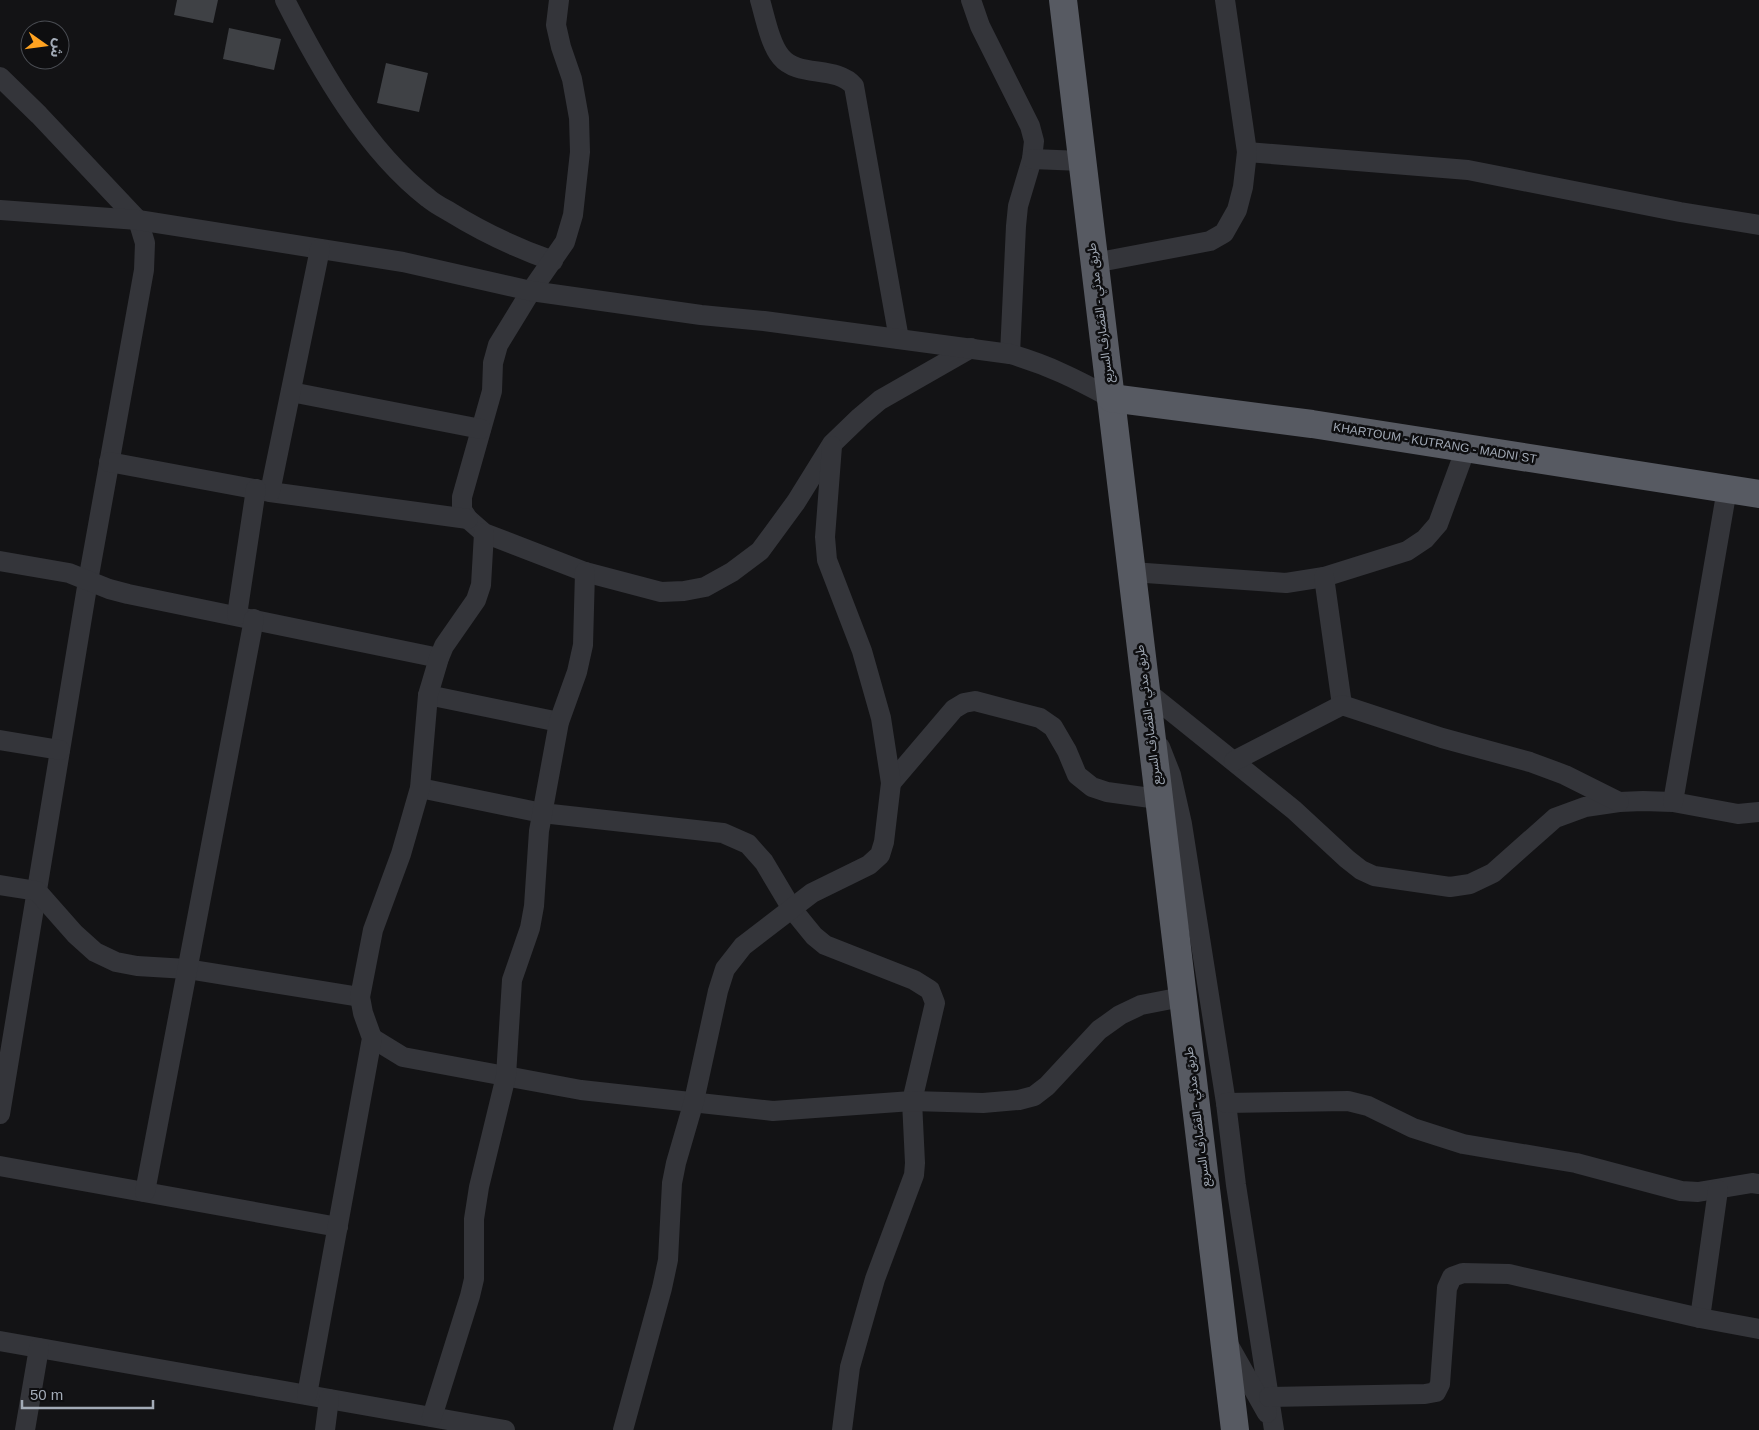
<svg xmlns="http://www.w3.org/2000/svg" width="1759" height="1430" viewBox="0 0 1759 1430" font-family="Helvetica,'Noto Sans Arabic',sans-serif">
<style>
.building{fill:#3f4145}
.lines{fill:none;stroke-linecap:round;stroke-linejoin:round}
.minor{stroke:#34353a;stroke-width:20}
.trunk{stroke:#575a62;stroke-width:28}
.labels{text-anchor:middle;stroke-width:5;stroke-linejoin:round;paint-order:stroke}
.street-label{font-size:12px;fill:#a3abb7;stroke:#0e0e10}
</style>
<rect width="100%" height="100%" fill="#131315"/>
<!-- building -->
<g class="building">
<path d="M177 0H218L213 23 174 15Z"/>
<path d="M229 28 281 39 274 70 223 59Z"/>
<path d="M386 63 428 73 419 112 377 103Z"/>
</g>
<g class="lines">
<!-- minor -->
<g class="minor">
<path d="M285 0C320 69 366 150 428 198 435 204 443 208 450 212 484 233 516 248 553 261"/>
<path d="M559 0 556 25 561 47 572 79 579 118 580 152 573 215 565 242 531 291 498 345 493 363 492 391 462 497V510L468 519 484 533 585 572 661 592 684 591 705 587 732 572 760 551 796 502 832 444 860 417 880 400 971 348"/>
<path d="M760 0C765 17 770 44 781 57 798 78 836 65 854 86L899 339"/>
<path d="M971 0 980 26 1030 126 1034 141 1032 159 1018 206 1016 226 1010 354"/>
<path d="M0 77 39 115 138 220 145 243 144 270 88 581 0 1114"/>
<path d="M1247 152 1468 170 1680 212 1759 225"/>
<path d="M1032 159 1082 161"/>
<path d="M0 210 138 220 403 262 531 291 701 315 764 321 1010 354C1048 365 1076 379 1111 398"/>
<path d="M1094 263 1210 241 1224 233 1237 210 1243 187 1247 152 1225 0"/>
<path d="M291 392 481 429"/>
<path d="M109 462 270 492 468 519"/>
<path d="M270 492 320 249"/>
<path d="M0 561 69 573 109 589 128 594 439 658"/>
<path d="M1132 572 1286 583 1324 577 1407 551 1425 539 1438 524 1466 448"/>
<path d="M1324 577 1342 705"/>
<path d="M237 615 256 489"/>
<path d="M1146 691 1294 810 1347 859 1361 870 1374 876 1450 887 1470 884 1493 873 1555 818 1585 807 1619 802 1643 801 1673 802 1738 814 1759 812"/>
<path d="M428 695 559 722"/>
<path d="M0 740 60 750"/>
<path d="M1160 747 1171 775 1182 824 1226 1103 1236 1185 1274 1430"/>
<path d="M1234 761 1342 705 1442 738 1530 762 1565 775 1619 802"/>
<path d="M891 783 954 709 964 703 975 701 1040 718 1053 727 1067 751 1077 775 1092 787 1107 792 1158 799"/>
<path d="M420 788 542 813 723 833 748 844 764 862 792 909 814 936 825 945 914 980 930 990 935 1003 912 1101 915 1163 914 1175 875 1279 850 1367 842 1430"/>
<path d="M1673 802 1727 489"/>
<path d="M0 885 37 891 75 934 95 952 116 962 137 966 187 969 360 997"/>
<path d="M372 1038 403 1057 581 1090 773 1111 912 1101 983 1103 1019 1100 1034 1096 1047 1086 1099 1030 1120 1015 1141 1005 1182 997"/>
<path d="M1226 1103 1348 1101 1368 1106 1413 1128 1463 1144 1576 1163 1681 1191 1698 1192 1752 1183 1759 1184"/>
<path d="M0 1166 338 1227"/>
<path d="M145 1192 254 619"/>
<path d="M1700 1318 1718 1190"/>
<path d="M0 1341 505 1430"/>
<path d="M1228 1344 1267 1413"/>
<path d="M307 1395 372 1038 363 1013 360 997 373 930 401 854 420 788 428 695 439 658 444 646 476 600 481 585 484 533"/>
<path d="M1269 1397 1425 1394 1436 1392 1440 1384 1447 1288 1452 1277 1463 1273 1509 1274 1700 1318 1759 1329"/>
<path d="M432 1417 470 1296 474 1279V1219L479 1187 506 1076 512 980 530 928 534 906 539 831 559 722 577 672 583 645 585 572"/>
<path d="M25 1430 39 1348"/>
<path d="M325 1430 329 1399"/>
<path d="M623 1430 662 1288 668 1260 672 1183 676 1163 694 1101 718 991 725 969 743 946 812 893 869 865 880 855 884 842 891 783 881 718 862 651 827 560 825 537 832 446"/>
</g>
<!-- trunk -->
<g class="trunk">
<path d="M1063 0 1235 1430"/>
<path d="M1111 398 1312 424 1759 494"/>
</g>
</g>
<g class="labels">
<!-- street labels -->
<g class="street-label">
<text transform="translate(1100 313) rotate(-97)" y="4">طريق مدني - القضارف السريع</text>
<text transform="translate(1435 443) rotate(9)" y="4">KHARTOUM - KUTRANG - MADNI ST</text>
<text transform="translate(1148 715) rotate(-97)" y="4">طريق مدني - القضارف السريع</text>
<text transform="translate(1197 1117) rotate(-97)" y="4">طريق مدني - القضارف السريع</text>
</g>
</g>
<!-- north arrow -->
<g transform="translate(45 45) rotate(104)"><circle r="24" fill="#0e0e10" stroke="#4a4d53"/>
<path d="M0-4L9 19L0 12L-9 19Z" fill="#ffa321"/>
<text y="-8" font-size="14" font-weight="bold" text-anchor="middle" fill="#a3abb7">ش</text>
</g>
<!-- scale -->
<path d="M22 1400v8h131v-8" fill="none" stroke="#a3abb7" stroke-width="2.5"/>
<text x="30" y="1400" font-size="15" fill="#a3abb7" stroke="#0e0e10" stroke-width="4" paint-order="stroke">50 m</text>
</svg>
